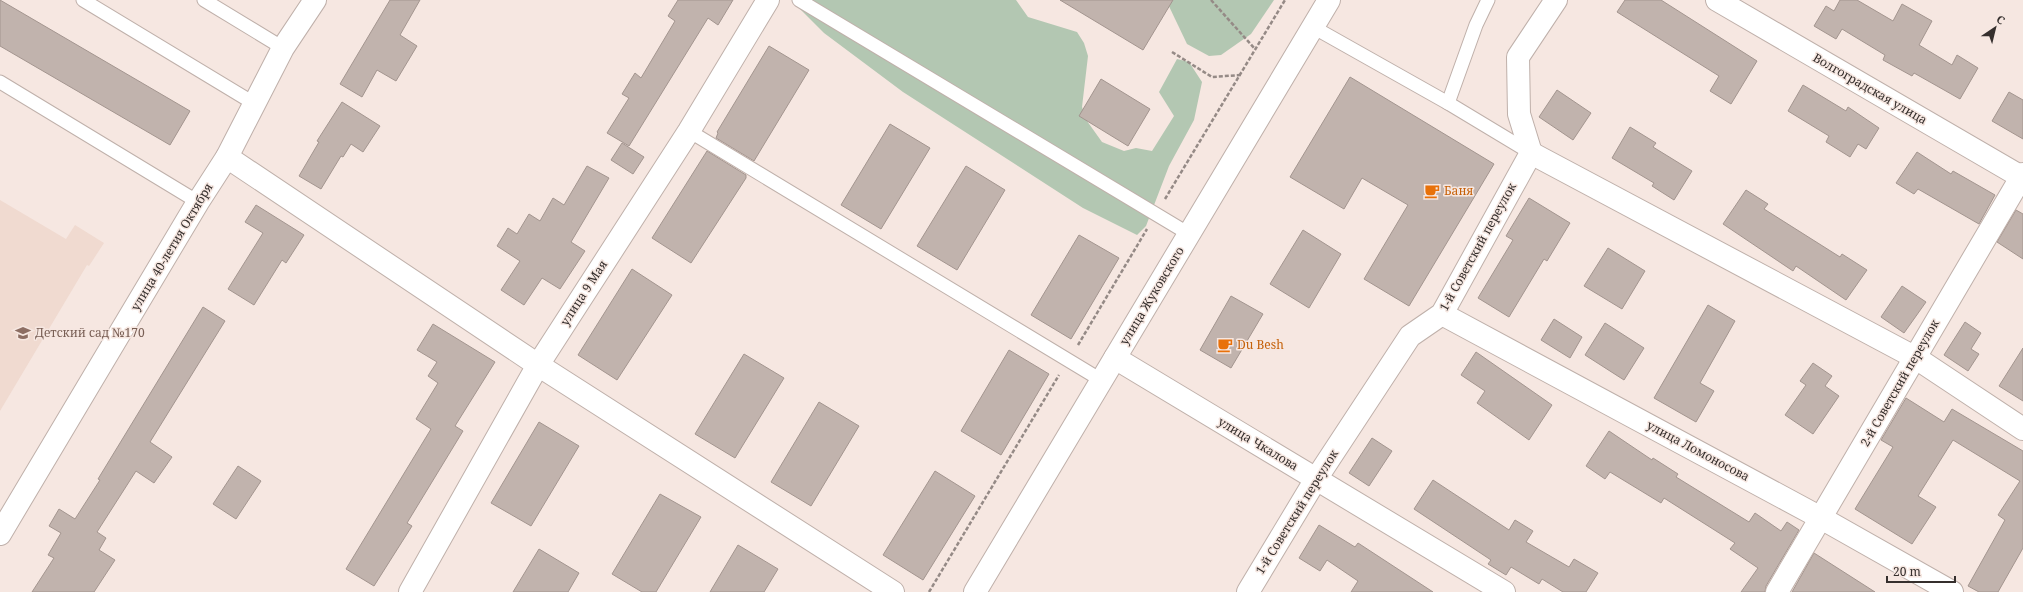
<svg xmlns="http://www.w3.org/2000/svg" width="2023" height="592" viewBox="0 0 2023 592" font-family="'Noto Serif',serif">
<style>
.built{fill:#f0dad0}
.green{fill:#b3c7b2}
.building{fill:#c1b3ad;stroke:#a3958f}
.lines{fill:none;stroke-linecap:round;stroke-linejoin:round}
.service-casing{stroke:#bfb0aa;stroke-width:15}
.minor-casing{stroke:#bfb0aa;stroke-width:24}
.tertiary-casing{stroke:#bfb0aa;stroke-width:24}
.path{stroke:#958a86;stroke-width:2.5;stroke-dasharray:4 2;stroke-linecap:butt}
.service{stroke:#fff;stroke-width:13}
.minor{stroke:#fff;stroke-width:22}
.tertiary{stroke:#fff;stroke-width:22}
.labels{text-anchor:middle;stroke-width:3;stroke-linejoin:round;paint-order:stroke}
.street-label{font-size:12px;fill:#352f2d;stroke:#f6e7e1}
.food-label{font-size:12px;fill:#c56008;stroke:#f6e7e1;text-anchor:start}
.education-label{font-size:12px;fill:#785e54;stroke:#f6e7e1;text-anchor:start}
</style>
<rect width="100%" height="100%" fill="#f6e7e1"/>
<!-- built -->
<path class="built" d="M0 200 66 239 75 225 104 243 89 266 87 265 0 411Z"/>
<!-- green -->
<g class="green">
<path d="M796 0H1016L1028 17 1077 32 1084 43 1088 56 1082 107 1087 121 1102 142 1124 151 1136 148 1152 151 1174 116 1159 92 1177 59 1189 62 1202 82 1194 120 1169 166 1146 226 1137 235 1083 208 903 92 824 33 799 8Z"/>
<path d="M1166 0H1274L1251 34 1221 55 1209 56 1187 44Z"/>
</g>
<!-- building -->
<g class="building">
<path d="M0 0 190 111 170 145 0 46Z"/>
<path d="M390 0H420L400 35 417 46 396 81 377 70 362 97 340 84Z"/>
<path d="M678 0H733L718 25 708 18 629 146 607 133 629 98 622 94 635 73 641 78 675 21 668 16Z"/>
<path d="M1060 0H1173L1143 50Z"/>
<path d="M1625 0H1661L1757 61 1731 104 1710 91 1719 76 1617 12Z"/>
<path d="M1840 0H1857L1893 21 1902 4 1932 21 1919 45 1952 65 1957 55 1978 68 1960 99 1914 73 1912 76 1883 60 1885 55 1842 29 1836 39 1814 26 1826 6 1834 11Z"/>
<path d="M769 46 809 70 754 161 716 138 718 133 717 132Z"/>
<path d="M1350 77 1494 164 1409 306 1364 279 1408 205 1362 178 1344 209 1290 177Z"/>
<path d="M1101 79 1150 109 1128 146 1079 116Z"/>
<path d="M1803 85 1846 111 1848 107 1879 128 1866 149 1858 144 1850 157 1826 142 1829 136 1788 111Z"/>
<path d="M1557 90 1591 113 1573 140 1539 117Z"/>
<path d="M2009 92 2023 100V139L1992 121Z"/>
<path d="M342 102 380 126 363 152 351 144 343 157 341 156 321 189 299 176 319 142 317 141Z"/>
<path d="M890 124 930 148 881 229 841 205Z"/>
<path d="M1630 127 1656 143 1653 147 1692 171 1674 200 1652 186 1654 183 1612 158Z"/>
<path d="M622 143 644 157 633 174 611 160Z"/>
<path d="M707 151 746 175V178L691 263 652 238Z"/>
<path d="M1917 152 1951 174 1953 171 1995 195 1979 224 1918 189 1914 194 1896 183Z"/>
<path d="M587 166 609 178 571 242 585 251 560 289 542 278 524 305 501 290 520 261 497 246 508 228 517 234 529 214 540 221 553 198 564 205Z"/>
<path d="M966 166 1005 190 957 270 917 246Z"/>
<path d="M1746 190 1768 204 1764 209 1840 257 1842 254 1867 270 1846 300 1796 266 1793 271 1723 224Z"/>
<path d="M1529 198 1570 223 1547 261 1544 259 1509 317 1478 298 1513 240 1506 236Z"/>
<path d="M256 205 304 235 286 263 282 260 254 305 228 289 263 233 245 222Z"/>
<path d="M2016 210 2023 214V259L1997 242Z"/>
<path d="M1303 230 1341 254 1309 308 1270 284Z"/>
<path d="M1079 235 1119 258 1071 339 1031 315Z"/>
<path d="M1608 248 1645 271 1622 309 1584 286Z"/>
<path d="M632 269 672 295 617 380 578 355Z"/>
<path d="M1902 286 1926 302 1904 333 1881 317Z"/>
<path d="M1231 296 1263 314 1231 368 1200 350Z"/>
<path d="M1708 305 1735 321 1700 383 1714 391 1696 422 1654 398Z"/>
<path d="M203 307 225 321 150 442 172 457 154 483 136 471 97 532 106 538 99 550 115 560 94 592H32L54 558 48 555 61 533 49 526 59 509 75 519 100 480 98 479Z"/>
<path d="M1554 319 1582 337 1570 358 1541 340Z"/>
<path d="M1965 322 1981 333 1971 349 1979 354 1968 371 1944 355Z"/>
<path d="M1605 323 1644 348 1624 380 1585 355Z"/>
<path d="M433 324 495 362 455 426 463 431 407 523 412 526 374 586 346 569 431 429 416 419 438 383 428 376 437 362 417 350Z"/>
<path d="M2023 348V401L1999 386Z"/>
<path d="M1009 350 1049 374 1001 455 961 431Z"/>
<path d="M1476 352 1552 405 1529 440 1477 403 1485 391 1461 375Z"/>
<path d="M744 354 784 378 735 458 695 434Z"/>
<path d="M1813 363 1832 376 1825 386 1839 396 1813 434 1785 415 1806 385 1800 381Z"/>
<path d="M1906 398 1944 422 1952 409 2023 451V548L1998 592H1979L1968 586 2005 520 1998 515 2020 481 1953 440 1918 496 1936 507 1912 544 1855 509 1893 447 1881 440Z"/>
<path d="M819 402 859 426 811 506 771 482Z"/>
<path d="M539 422 579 446 531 526 491 503Z"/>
<path d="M1609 431 1652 460 1653 458 1678 474 1676 477 1749 522 1755 513 1781 531 1787 522 1799 530 1766 586 1765 592H1741L1758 568 1730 549 1735 543 1664 498 1661 503 1610 472 1605 479 1586 466Z"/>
<path d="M1372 438 1392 451 1369 486 1349 473Z"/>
<path d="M238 466 261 481 236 519 213 504Z"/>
<path d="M935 471 975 496 923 580 883 555Z"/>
<path d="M1433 480 1509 530 1515 520 1533 531 1526 542 1569 567 1574 559 1598 573 1586 592H1563L1542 579 1539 584 1511 567 1506 575 1488 564 1491 560 1414 509Z"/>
<path d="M660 494 701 517 656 592H642L612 574Z"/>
<path d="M1319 525 1355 547 1358 543 1433 592H1351L1358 581 1327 560 1320 571 1299 558Z"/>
<path d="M738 545 778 569 764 592H710Z"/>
<path d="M539 549 579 573 568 592H513Z"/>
<path d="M1814 553 1875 592H1792Z"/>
</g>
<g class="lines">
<!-- service casing -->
<g class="service-casing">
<g id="service">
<path d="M83 0 255 104"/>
<path d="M204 0 283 48"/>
<path d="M799 0 1189 234"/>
<path d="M1488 0 1476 25 1448 103 1531 153"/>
<path d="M1313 27 1448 103"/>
<path d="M0 82 198 202"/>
<path d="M689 131 1101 380"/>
</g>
</g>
<!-- minor casing -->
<g class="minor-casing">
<g id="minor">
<path d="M1717 0 2023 178"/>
<path d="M1531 153 1916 358 2023 429"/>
<path d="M227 157 538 365 893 592"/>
<path d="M1442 314 1821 518 1952 592"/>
<path d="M1115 358 1504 592"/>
<path d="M0 534 198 202 227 157 283 48 315 0"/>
<path d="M410 592 538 365 689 131 768 0"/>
<path d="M1248 592 1316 479 1410 336 1442 314 1531 153 1519 114 1518 57 1556 0"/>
<path d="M1777 592 2023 174"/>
</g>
</g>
<!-- tertiary casing -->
<g class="tertiary-casing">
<path id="tertiary" d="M975 592 1329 0"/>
</g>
<!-- path -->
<g class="path">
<path d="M1211 0 1255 49"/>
<path d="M1172 52 1212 77 1241 75"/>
<path d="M1165 199 1285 0"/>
<path d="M1078 345 1147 229"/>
<path d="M929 592 1059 375"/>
</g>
<!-- service -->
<use href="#service" class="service"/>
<!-- minor -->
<use href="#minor" class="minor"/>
<!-- tertiary -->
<use href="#tertiary" class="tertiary"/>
</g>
<!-- icons -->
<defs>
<g id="cafe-bare" transform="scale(1.2)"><path d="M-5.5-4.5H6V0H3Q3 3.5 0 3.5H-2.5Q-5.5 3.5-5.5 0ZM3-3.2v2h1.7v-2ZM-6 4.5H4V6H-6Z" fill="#e8710a" stroke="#f6e7e1" stroke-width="2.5" paint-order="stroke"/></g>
<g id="school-bare" transform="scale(1.2)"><path d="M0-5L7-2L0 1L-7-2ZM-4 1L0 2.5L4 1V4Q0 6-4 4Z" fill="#8d6e63" stroke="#f6e7e1" stroke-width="2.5" paint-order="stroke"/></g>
</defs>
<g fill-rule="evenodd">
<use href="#cafe-bare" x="1432" y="191"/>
<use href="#school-bare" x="23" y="333"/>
<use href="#cafe-bare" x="1225" y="345"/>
</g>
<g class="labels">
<!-- street labels -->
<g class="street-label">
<text transform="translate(1870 89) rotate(30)" y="4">Волгоградская улица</text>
<text transform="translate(172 247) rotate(-59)" y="4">улица 40-летия Октября</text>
<text transform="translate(1478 247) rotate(-61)" y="4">1-й Советский переулок</text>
<text transform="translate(584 293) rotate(-57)" y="4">улица 9 Мая</text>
<text transform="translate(1152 296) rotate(-59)" y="4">улица Жуковского</text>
<text transform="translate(1900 383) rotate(-60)" y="4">2-й Советский переулок</text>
<text transform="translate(1258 444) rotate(31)" y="4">улица Чкалова</text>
<text transform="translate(1698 451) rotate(28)" y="4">улица Ломоносова</text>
<text transform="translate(1297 512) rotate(-58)" y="4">1-й Советский переулок</text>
</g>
<!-- food labels -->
<g class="food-label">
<text x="1444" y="195">Баня</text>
<text x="1237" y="349">Du Besh</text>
</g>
<!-- education labels -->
<g class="education-label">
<text x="35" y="337">Детский сад №170</text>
</g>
</g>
<!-- north arrow -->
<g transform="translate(1995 28) rotate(35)" stroke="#f6e7e1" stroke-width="3" paint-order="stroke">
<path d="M0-3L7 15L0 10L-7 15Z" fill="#352f2d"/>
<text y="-6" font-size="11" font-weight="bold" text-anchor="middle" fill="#352f2d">С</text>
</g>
<!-- scale -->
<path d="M1887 576v6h68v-6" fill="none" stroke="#352f2d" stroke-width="2"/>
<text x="1893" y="576" font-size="12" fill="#352f2d" stroke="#f6e7e1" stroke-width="3" paint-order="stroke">20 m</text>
</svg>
